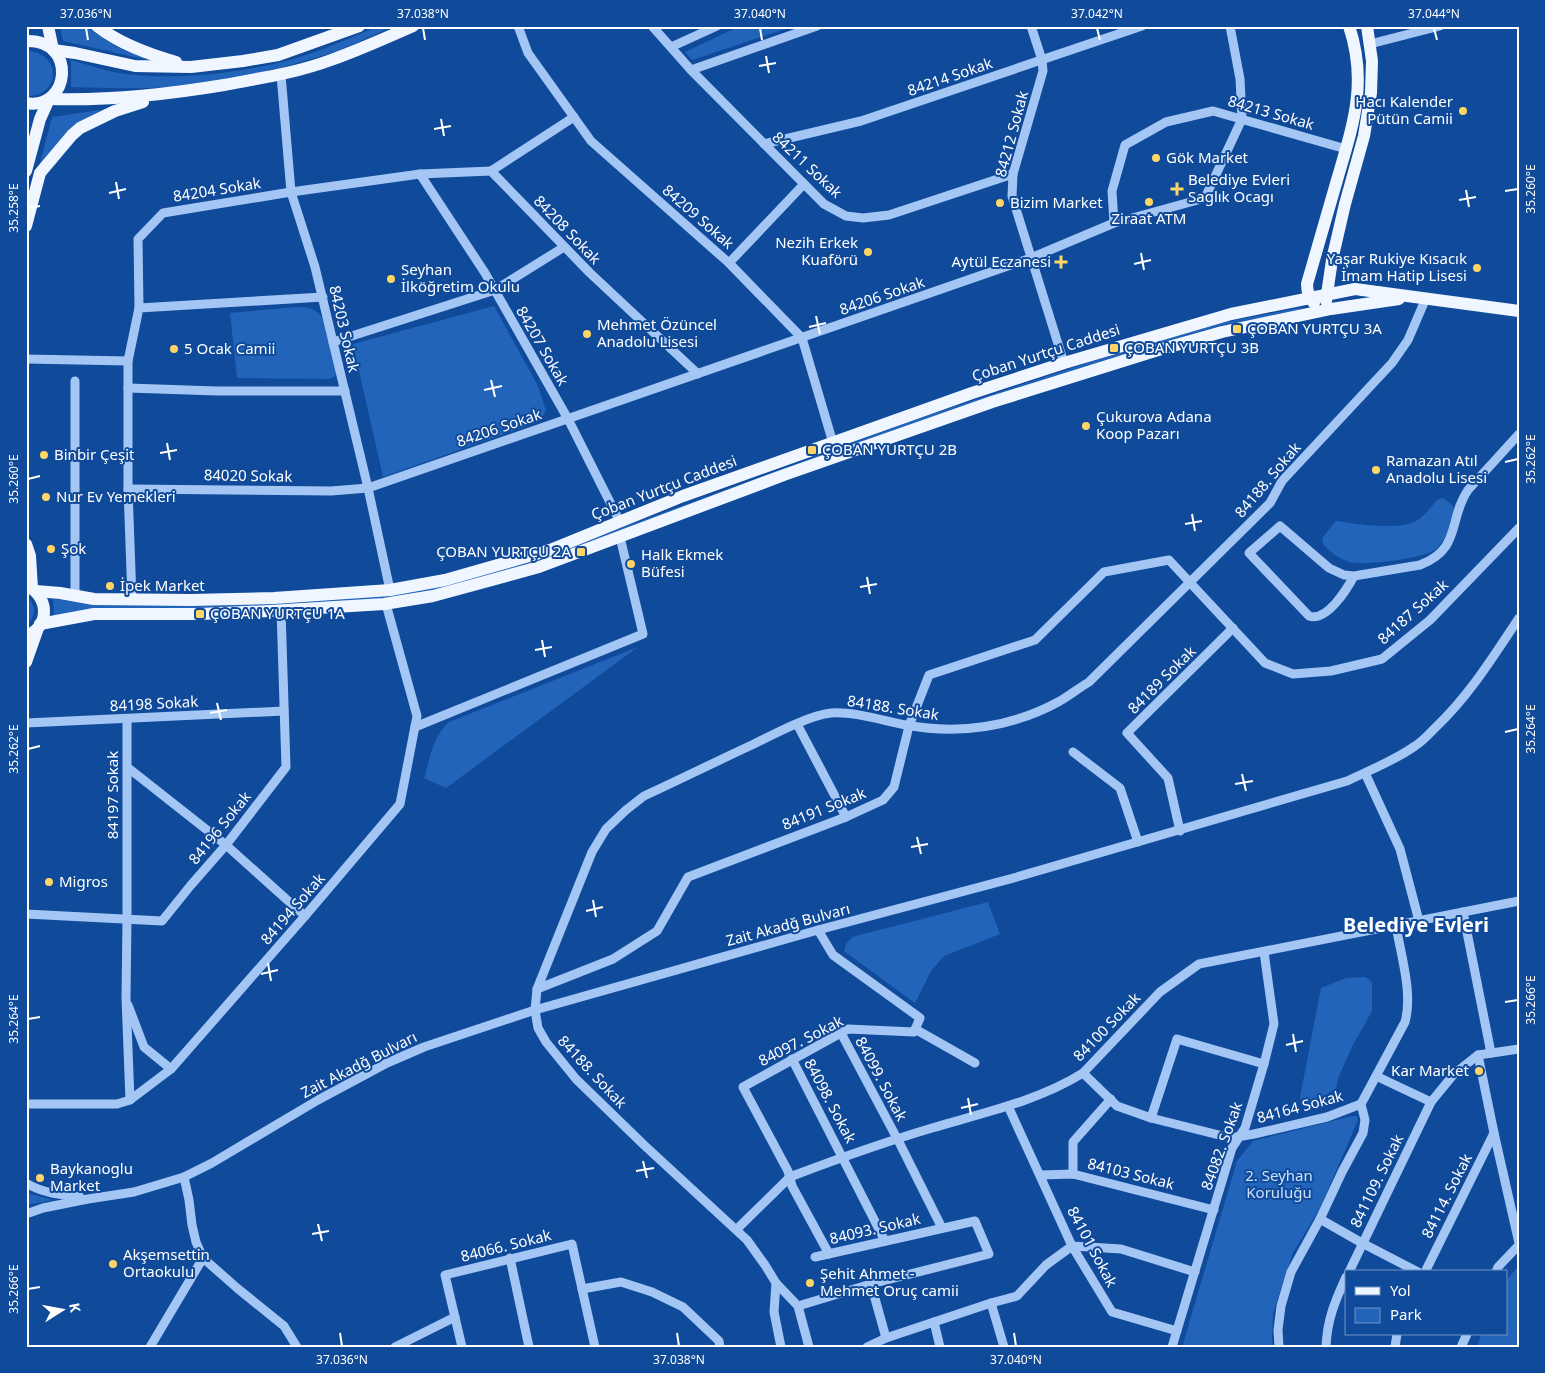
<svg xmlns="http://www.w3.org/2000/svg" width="1545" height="1373" viewBox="0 0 1545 1373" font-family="'Noto Sans',sans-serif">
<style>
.green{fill:#2264b9}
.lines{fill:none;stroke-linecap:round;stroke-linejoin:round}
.minor{stroke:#a3c6f5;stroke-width:9}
.major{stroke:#f0f6ff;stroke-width:12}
.ticks{fill:none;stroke:#fff;stroke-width:2}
.poi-dot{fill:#ffd666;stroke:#104a9a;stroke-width:2}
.labels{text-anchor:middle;stroke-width:4;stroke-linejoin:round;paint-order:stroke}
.street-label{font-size:15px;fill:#fff;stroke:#104a9a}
.poi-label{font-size:15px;fill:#fff;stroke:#104a9a;text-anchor:start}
.park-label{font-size:15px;fill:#cbe1fe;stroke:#104a9a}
.district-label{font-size:20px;font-weight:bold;fill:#fff;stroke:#104a9a}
.neatline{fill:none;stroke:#fff;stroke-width:2}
.ticks-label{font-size:12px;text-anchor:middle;fill:#fff}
</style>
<rect width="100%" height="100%" fill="#104a9a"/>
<!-- green -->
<g class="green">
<path d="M60 26H85L115 46 148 60 63 41Z"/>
<path d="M378 26H394C373 35 352 46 331 53 287 67 238 80 193 85 153 90 112 88 71 87V60C89 65 108 72 126 74 176 80 229 74 278 63 312 55 346 40 378 26Z"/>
<path d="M740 26H794L692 60 685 52Z"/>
<path d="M31 51C63 57 59 97 26 96V52Z"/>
<path d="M114 108 38 171 52 117Z"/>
<path d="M494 306 537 384 546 410 541 421 383 477 353 344Z"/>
<path d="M296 307C324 306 326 323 332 346 334 357 338 366 335 377L328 379 237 378 230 313Z"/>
<path d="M1302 307 1297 310 1222 325 1185 336 549 557 492 576 425 593 390 598 282 606 216 608H96L54 616 53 599 97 605 391 594 586 541 923 417 1087 363 1222 323Z"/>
<path d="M1442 498C1445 500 1450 502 1452 505 1460 516 1445 541 1436 549 1424 559 1364 566 1349 562 1340 559 1326 550 1322 542L1323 537 1336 521C1355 524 1398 530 1414 522 1423 518 1431 507 1437 500Z"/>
<path d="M26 596C37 605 36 617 26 626Z"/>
<path d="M638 647 446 788 424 778C430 758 433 736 449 722Z"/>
<path d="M988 902 1000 934 944 956 931 971 915 1003 844 951 846 944 852 937Z"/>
<path d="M1365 977 1371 981 1372 984V1011L1352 1047 1339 1076 1336 1088 1316 1102 1304 1105 1301 1102 1300 1097 1321 988 1346 978Z"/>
<path d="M1352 1116H1357L1358 1120 1320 1208 1293 1253 1273 1313 1272 1338 1273 1347H1182L1237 1161 1253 1141Z"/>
<path d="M27 1193 53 1200 26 1205Z"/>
<path d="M1519 1265V1347H1477L1481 1334H1506V1281Z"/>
</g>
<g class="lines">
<!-- minor -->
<g class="minor">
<path d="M518 26 528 53 591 141 729 263 802 338 833 443"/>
<path d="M652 26 691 70 824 204 846 216 863 218 889 215 1013 174"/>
<path d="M1031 26 1042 60 1043 71 1013 174 1012 196 1064 363"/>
<path d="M1370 44 1440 26"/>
<path d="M671 47 717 26"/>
<path d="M691 70 817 26"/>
<path d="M281 75 291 192 315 267 368 488 390 590"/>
<path d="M764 144 861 121 1142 26"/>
<path d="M491 171 590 273 698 374"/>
<path d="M491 171 574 117"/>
<path d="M420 174 491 171"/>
<path d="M1114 223 1112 191 1125 145 1166 122 1213 111 1346 149"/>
<path d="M729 263 804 184"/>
<path d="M139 308 138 239 163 213 291 192 420 174 485 273 568 419 620 522"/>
<path d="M333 342 495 290 564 247"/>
<path d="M26 359 128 361V489L132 599"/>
<path d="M128 361 139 308 323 297"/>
<path d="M75 381V595"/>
<path d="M128 388 217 391H345"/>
<path d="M128 489 331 491 368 488 1031 258 1114 223 1205 198 1242 119 1240 79 1230 26"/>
<path d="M1354 576C1347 589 1327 622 1309 616L1249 553 1280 526 1329 568 1344 575 1354 576 1420 565C1462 549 1448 519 1468 490L1519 434"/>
<path d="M26 723 284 711"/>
<path d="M797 724 846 817"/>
<path d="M415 727 643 634 620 537"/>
<path d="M1073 752 1120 788 1138 842"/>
<path d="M1365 773 1400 849 1419 921"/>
<path d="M1180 831 1168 778 1127 733 1233 628"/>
<path d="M1463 912 1491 1053"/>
<path d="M26 914 162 921 191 885 226 845 286 767 281 610"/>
<path d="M818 930 833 955 920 1018 914 1032 848 1029 743 1087 788 1171 792 1186 829 1254"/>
<path d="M537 989 613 959 657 931 688 877 846 817 883 800 894 787 909 726 929 675 1035 640 1104 572 1169 560 1265 663 1293 674 1331 671 1382 659 1430 620 1519 528"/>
<path d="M128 1005 144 1047 171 1069"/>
<path d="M915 1029 975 1063"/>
<path d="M841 1033 900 1144 942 1228"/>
<path d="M1478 1055 1494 1133 1519 1243"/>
<path d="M792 1059 885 1241"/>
<path d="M1083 1073 1117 1106 1151 1118 1231 1138 1254 1134 1327 1117 1361 1104"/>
<path d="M1376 1076 1431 1102 1454 1074 1478 1055 1519 1049"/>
<path d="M130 1100 126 998 127 919V719V767L226 845 305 916"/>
<path d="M26 1104H117L130 1100 171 1069 305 916 400 804 417 716 386 604"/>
<path d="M1361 1104 1405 1022C1413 994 1401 955 1396 926"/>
<path d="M1008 1106 1072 1246 1112 1312 1177 1331"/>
<path d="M1151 1118 1177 1039 1264 1064"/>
<path d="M1073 1174V1142L1111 1099"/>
<path d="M1041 1175 1073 1174 1214 1210"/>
<path d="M184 1177 189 1200 192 1225 196 1242 203 1258 237 1288 284 1326 297 1347"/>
<path d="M26 1183C42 1193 62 1195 80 1197"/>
<path d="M26 1214 43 1208 88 1199 134 1192 184 1177 212 1163 318 1100 387 1063 424 1047 535 1010 818 930 1017 877 1347 781C1370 770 1394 761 1415 746 1423 741 1429 734 1435 728 1469 696 1493 657 1519 618"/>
<path d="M1320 1219 1362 1243 1418 1272"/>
<path d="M737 1229 790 1177 795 1175C840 1158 885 1142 932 1128 983 1113 1038 1101 1083 1073L1160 992 1199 964 1519 901"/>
<path d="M510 1258 529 1347"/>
<path d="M1349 1272 1431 1102"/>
<path d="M1425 1272 1494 1133"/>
<path d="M1496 1272 1498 1267 1519 1245"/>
<path d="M776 1283 774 1312 781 1347"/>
<path d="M871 1284 886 1338"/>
<path d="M582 1289 621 1282 652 1292 683 1307 719 1341 720 1347"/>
<path d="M991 1303 1004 1347"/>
<path d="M798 1306 871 1284 989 1254 975 1221 815 1257"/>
<path d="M934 1322 940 1347"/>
<path d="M150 1347 203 1258"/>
<path d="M395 1347 455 1317"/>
<path d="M462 1347 445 1275 572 1244 595 1347"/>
<path d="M809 1347 798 1306 776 1283 765 1265 747 1240 644 1145 576 1079 546 1042 538 1028 535 1010 537 989 592 852 606 829 626 810 644 796C681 779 717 761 754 744 774 734 810 715 831 713 853 711 884 721 906 725 959 735 1013 727 1060 701 1070 695 1079 688 1089 682L1270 503 1282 481 1392 363 1408 340 1426 298"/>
<path d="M867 1347 886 1338 991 1303 1017 1296 1046 1265 1072 1246 1121 1249 1195 1272"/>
<path d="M1172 1347 1232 1148 1245 1128 1264 1064 1274 1024 1264 952"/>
<path d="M1279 1347 1278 1330 1281 1306 1291 1272 1320 1219 1342 1172 1363 1133 1365 1120 1361 1104"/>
<path d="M1326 1347C1327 1320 1335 1301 1346 1277"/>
<path d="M1395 1347 1397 1334"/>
<path d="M1461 1347 1467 1334"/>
</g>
<!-- major -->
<g class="major">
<path d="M48 26 53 50"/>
<path d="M97 26C120 44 148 54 176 62"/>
<path d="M26 41C78 39 70 111 26 103"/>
<path d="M53 50 75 53 135 66 191 67 243 61 278 55 359 26"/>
<path d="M49 99C109 101 164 95 224 85 261 78 296 73 331 60 359 50 386 38 413 26"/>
<path d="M26 171 40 119 49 99"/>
<path d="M26 226 40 173 72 135 80 128 115 111 143 102"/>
<path d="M1326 301 1332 260 1345 204 1364 136 1371 93 1372 61 1367 26"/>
<path d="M1314 303C1309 298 1307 291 1307 284 1317 249 1327 215 1337 180 1353 125 1368 83 1349 26"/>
<path d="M26 544 30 556 32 588"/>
<path d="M26 585C49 596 51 626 26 636"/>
<path d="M36 591 60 593 94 599 191 600 274 598 390 590 445 580 550 550 683 496 972 393 1064 363 1231 314 1355 289 1519 311"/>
<path d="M40 624 94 614H200L270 611 384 604 433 596 539 567 784 475 992 402 1155 351 1222 332 1331 309 1399 299"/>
<path d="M26 662 38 628"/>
</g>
</g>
<!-- ticks -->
<path class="ticks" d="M86 28 88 40M423 28 425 40M760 28 762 40M1097 28 1100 40M1434 28 1437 40M766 56 769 73M759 66 776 63M441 119 444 136M434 129 451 126M116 182 119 199M1466 190 1469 207M1505 191 1518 189M109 193 126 189M1459 200 1476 197M28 208 40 206M1141 253 1144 270M1134 264 1151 260M816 316 820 334M809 327 826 323M491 380 495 397M484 390 502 386M167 443 170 460M160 453 177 450M1505 462 1518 459M28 479 40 476M1192 514 1195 531M1185 524 1202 521M867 577 870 594M860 587 877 584M542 640 545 657M535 650 552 647M217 703 221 720M210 713 227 710M1505 732 1518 729M28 749 40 746M1242 774 1246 791M1235 784 1253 781M917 837 921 854M911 847 928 844M593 900 596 917M586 911 603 907M268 963 271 981M261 974 278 970M1505 1002 1518 1000M28 1019 40 1017M1293 1034 1296 1052M1286 1045 1303 1041M968 1098 971 1115M961 1108 978 1104M643 1161 647 1178M636 1171 654 1168M318 1224 322 1241M312 1234 329 1231M28 1289 40 1287M340 1333 342 1346M677 1333 679 1346M1014 1333 1016 1346"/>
<!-- markers -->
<g class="poi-dot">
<circle cx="1463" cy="111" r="5"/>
<circle cx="1156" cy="158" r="5"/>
<path d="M1174.5 181.5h5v5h5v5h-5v5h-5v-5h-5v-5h5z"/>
<circle cx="1149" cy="202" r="5"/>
<circle cx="1000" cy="203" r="5"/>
<circle cx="868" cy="252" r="5"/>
<path d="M1058.5 254.5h5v5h5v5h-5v5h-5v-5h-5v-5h5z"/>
<circle cx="1477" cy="268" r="5"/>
<circle cx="391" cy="279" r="5"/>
<rect x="1232" y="324" width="10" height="10" rx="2.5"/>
<circle cx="587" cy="334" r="5"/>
<rect x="1109" y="343" width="10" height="10" rx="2.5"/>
<circle cx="174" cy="349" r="5"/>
<circle cx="1086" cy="426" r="5"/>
<rect x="807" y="445" width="10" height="10" rx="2.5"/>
<circle cx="44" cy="455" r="5"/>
<circle cx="1376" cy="470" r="5"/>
<circle cx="46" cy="497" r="5"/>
<circle cx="51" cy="549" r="5"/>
<rect x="576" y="547" width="10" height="10" rx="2.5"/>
<circle cx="631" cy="564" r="5"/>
<circle cx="110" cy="586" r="5"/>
<rect x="195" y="609" width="10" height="10" rx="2.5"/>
<circle cx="49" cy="882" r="5"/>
<circle cx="1479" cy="1071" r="5"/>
<circle cx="40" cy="1178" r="5"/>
<circle cx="113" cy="1264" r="5"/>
<circle cx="810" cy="1283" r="5"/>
</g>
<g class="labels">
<!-- street labels -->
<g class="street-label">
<text transform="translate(950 77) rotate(-19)" y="5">84214 Sokak</text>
<text transform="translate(1271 113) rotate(16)" y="5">84213 Sokak</text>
<text transform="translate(1012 134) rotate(-75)" y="5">84212 Sokak</text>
<text transform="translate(807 165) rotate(43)" y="5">84211 Sokak</text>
<text transform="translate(217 190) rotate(-9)" y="5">84204 Sokak</text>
<text transform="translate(698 217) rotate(41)" y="5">84209 Sokak</text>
<text transform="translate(567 230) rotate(46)" y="5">84208 Sokak</text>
<text transform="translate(882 296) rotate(-19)" y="5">84206 Sokak</text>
<text transform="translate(344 329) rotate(77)" y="5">84203 Sokak</text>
<text transform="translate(542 346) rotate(60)" y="5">84207 Sokak</text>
<text transform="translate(1046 353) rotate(-18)" y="5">Çoban Yurtçu Caddesi</text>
<text transform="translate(499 428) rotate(-19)" y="5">84206 Sokak</text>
<text transform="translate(248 476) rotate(1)" y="5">84020 Sokak</text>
<text transform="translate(1268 480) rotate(-50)" y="5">84188. Sokak</text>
<text transform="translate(664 488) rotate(-21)" y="5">Çoban Yurtçu Caddesi</text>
<text transform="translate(1413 612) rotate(-42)" y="5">84187 Sokak</text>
<text transform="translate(1162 680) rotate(-45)" y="5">84189 Sokak</text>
<text transform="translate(154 704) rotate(-3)" y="5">84198 Sokak</text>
<text transform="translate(893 708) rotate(9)" y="5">84188. Sokak</text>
<text transform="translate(113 795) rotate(-90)" y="5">84197 Sokak</text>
<text transform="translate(824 809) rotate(-22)" y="5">84191 Sokak</text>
<text transform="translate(220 828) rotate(-51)" y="5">84196 Sokak</text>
<text transform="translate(293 909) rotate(-49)" y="5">84194 Sokak</text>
<text transform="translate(788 925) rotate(-15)" y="5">Zait Akadğ Bulvarı</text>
<text transform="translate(1107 1027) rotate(-46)" y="5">84100 Sokak</text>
<text transform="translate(801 1041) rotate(-27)" y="5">84097. Sokak</text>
<text transform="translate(359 1065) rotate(-27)" y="5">Zait Akadğ Bulvarı</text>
<text transform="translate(592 1072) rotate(47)" y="5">84188. Sokak</text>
<text transform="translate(881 1079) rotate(62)" y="5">84099. Sokak</text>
<text transform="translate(830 1101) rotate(62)" y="5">84098. Sokak</text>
<text transform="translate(1300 1107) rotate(-15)" y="5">84164 Sokak</text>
<text transform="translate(1222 1146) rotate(-70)" y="5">84082. Sokak</text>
<text transform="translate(1131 1174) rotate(14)" y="5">84103 Sokak</text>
<text transform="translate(1377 1181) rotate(-64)" y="5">841109. Sokak</text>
<text transform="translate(1447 1196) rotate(-63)" y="5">84114. Sokak</text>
<text transform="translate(875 1229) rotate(-13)" y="5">84093. Sokak</text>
<text transform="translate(506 1246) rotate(-14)" y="5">84066. Sokak</text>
<text transform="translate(1092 1247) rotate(62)" y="5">84101 Sokak</text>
</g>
<!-- poi labels -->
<g class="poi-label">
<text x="1453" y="107" text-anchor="end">Hacı Kalender<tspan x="1453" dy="17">Pütün Camii</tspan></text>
<text x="1166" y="163">Gök Market</text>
<text x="1188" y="185">Belediye Evleri<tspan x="1188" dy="17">Saglık Ocagı</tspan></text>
<text x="1010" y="208">Bizim Market</text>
<text x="1149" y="224" text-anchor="middle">Ziraat ATM</text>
<text x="858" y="248" text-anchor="end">Nezih Erkek<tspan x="858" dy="17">Kuaförü</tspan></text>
<text x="1467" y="264" text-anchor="end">Yaşar Rukiye Kısacık<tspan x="1467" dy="17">İmam Hatip Lisesi</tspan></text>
<text x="1051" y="267" text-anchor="end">Aytül Eczanesi</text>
<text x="401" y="275">Seyhan<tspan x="401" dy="17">İlköğretim Okulu</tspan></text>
<text x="597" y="330">Mehmet Özüncel<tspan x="597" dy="17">Anadolu Lisesi</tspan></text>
<text x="1247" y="334">ÇOBAN YURTÇU 3A</text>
<text x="1124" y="353">ÇOBAN YURTÇU 3B</text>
<text x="184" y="354">5 Ocak Camii</text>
<text x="1096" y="422">Çukurova Adana<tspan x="1096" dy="17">Koop Pazarı</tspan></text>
<text x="822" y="455">ÇOBAN YURTÇU 2B</text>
<text x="54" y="460">Binbir Çeşit</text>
<text x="1386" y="466">Ramazan Atıl<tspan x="1386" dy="17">Anadolu Lisesi</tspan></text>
<text x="56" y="502">Nur Ev Yemekleri</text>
<text x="61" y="554">Şok</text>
<text x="571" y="557" text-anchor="end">ÇOBAN YURTÇU 2A</text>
<text x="641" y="560">Halk Ekmek<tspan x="641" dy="17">Büfesi</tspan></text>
<text x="120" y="591">İpek Market</text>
<text x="210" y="619">ÇOBAN YURTÇU 1A</text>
<text x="59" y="887">Migros</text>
<text x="1469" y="1076" text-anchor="end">Kar Market</text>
<text x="50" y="1174">Baykanoglu<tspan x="50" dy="17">Market</tspan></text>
<text x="123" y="1260">Akşemsettin<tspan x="123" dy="17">Ortaokulu</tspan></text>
<text x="820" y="1279">Şehit Ahmet -<tspan x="820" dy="17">Mehmet Oruç camii</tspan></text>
</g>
<!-- park labels -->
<g class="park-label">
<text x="1279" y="1181">2. Seyhan<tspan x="1279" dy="17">Koruluğu</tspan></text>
</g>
<!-- district labels -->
<g class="district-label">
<text x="1416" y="932">Belediye Evleri</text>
</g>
</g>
<!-- border -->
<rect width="1545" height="1373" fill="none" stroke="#104a9a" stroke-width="55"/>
<!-- legend -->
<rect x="1345" y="1270" width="162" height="65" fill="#104a9a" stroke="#7092c2"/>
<rect x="1355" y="1287" width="25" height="8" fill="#f0f6ff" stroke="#7092c2"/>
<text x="1390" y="1296" font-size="15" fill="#ffffff">Yol</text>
<rect x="1355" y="1308" width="25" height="15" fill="#2264b9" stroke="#7092c2"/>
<text x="1390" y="1320" font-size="15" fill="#ffffff">Park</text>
<!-- north arrow -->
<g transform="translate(62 1310) rotate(79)" stroke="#104a9a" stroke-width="4" paint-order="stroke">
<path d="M0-4L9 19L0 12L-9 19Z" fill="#ffffff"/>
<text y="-8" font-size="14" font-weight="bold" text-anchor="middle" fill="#ffffff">K</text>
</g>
<rect x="28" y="28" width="1490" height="1318" class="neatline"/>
<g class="ticks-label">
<text x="86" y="18">37.036°N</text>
<text x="423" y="18">37.038°N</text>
<text x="760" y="18">37.040°N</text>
<text x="1097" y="18">37.042°N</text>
<text x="1434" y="18">37.044°N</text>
<text transform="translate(1531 189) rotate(-90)" y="4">35.260°E</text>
<text transform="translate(14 208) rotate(-90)" y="4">35.258°E</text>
<text transform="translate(1531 459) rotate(-90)" y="4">35.262°E</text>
<text transform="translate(14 479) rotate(-90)" y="4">35.260°E</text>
<text transform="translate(1531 729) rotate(-90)" y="4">35.264°E</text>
<text transform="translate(14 749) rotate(-90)" y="4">35.262°E</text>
<text transform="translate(1531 1000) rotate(-90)" y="4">35.266°E</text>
<text transform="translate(14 1019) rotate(-90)" y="4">35.264°E</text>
<text transform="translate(14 1289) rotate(-90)" y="4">35.266°E</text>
<text x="342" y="1364">37.036°N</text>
<text x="679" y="1364">37.038°N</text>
<text x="1016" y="1364">37.040°N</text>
</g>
</svg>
